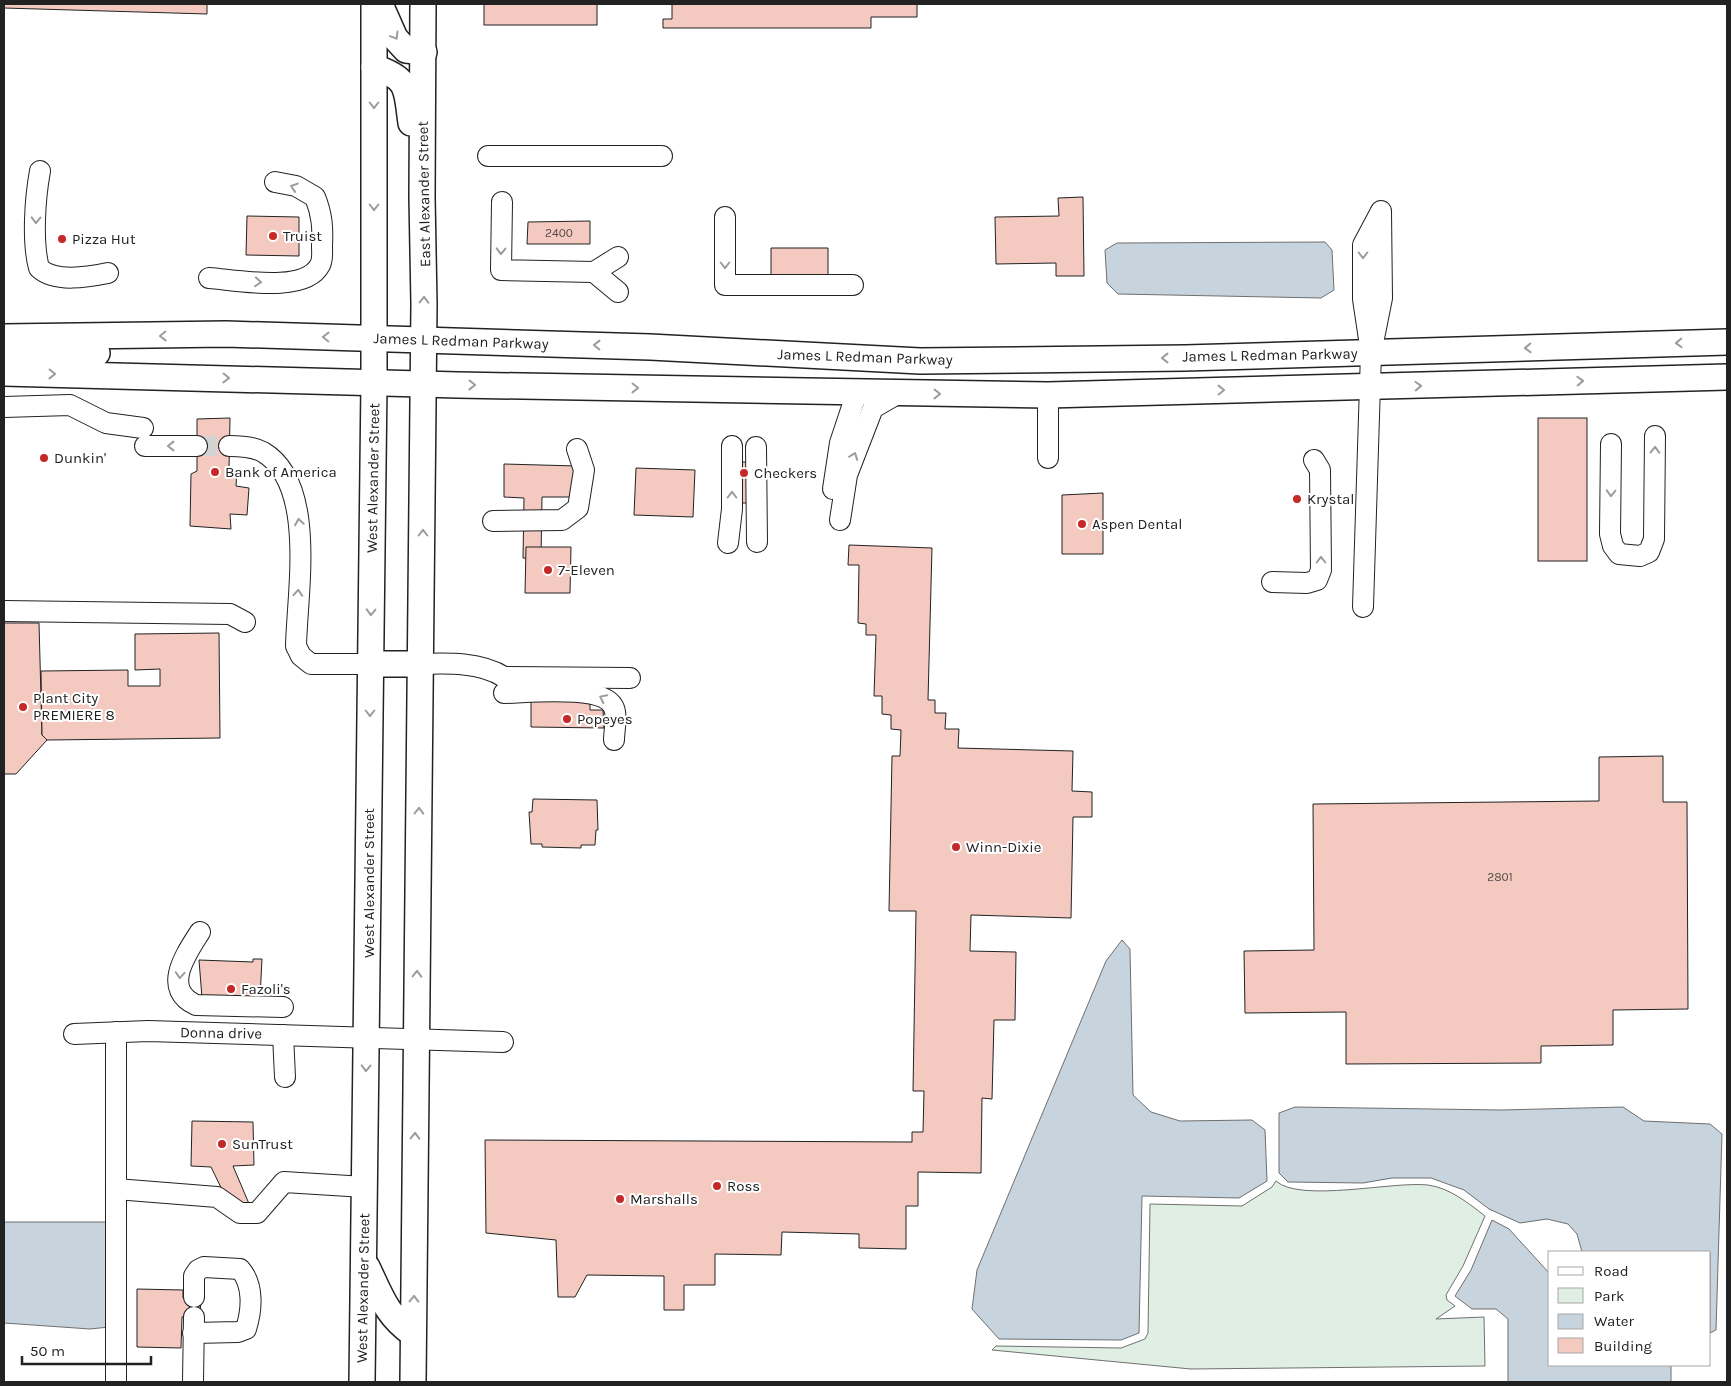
<svg xmlns="http://www.w3.org/2000/svg" width="1731" height="1386" viewBox="0 0 1731 1386" font-family="Karla,sans-serif">
<style>
.green{fill:#e0efe3;stroke:#6f6f6f}
.water{fill:#c7d3dd;stroke:#6f6f6f}
.building{fill:#f3c9c0;stroke:#222}
.lines{fill:none;stroke-linecap:round;stroke-linejoin:round}
.minor-tunnel{stroke:#d3d3d3;stroke-width:20;stroke-dasharray:20 10;stroke-linecap:butt}
.minor-casing{stroke:#222;stroke-width:22}
.major-casing{stroke:#222;stroke-width:28}
.minor{stroke:#fff;stroke-width:20}
.major{stroke:#fff;stroke-width:25}
.oneway{stroke:#9c9c9c}
.poi-dot{fill:#c62828;stroke:#fff;stroke-width:2}
.labels{text-anchor:middle;stroke-width:4;stroke-linejoin:round;paint-order:stroke}
.number-label{font-size:12px;fill:#564c4a}
.street-label{font-size:15px;fill:#222;stroke:#fff}
.poi-label{font-size:15px;fill:#222;stroke:#fff;text-anchor:start}
</style>
<rect width="100%" height="100%" fill="#fff"/>
<!-- green -->
<path class="green" d="M1276 1181C1300 1203 1393 1181 1428 1185 1450 1188 1468 1203 1485 1216L1463 1266 1446 1295 1447 1300 1455 1306 1436 1319 1484 1317 1485 1366 1191 1369 992 1350 996 1346 1121 1348 1145 1339 1148 1333 1150 1204 1242 1206 1272 1187Z"/>
<!-- water -->
<g class="water">
<path d="M1325 242 1332 250 1334 290 1321 298 1118 294 1107 283 1105 250 1117 243Z"/>
<path d="M1122 940 1130 949 1133 1095 1151 1112 1180 1121 1252 1120 1265 1130 1267 1181 1239 1198 1142 1196 1139 1333 1121 1340 999 1339 972 1309 977 1270 1106 961Z"/>
<path d="M1295 1107 1501 1110 1623 1107 1644 1121 1710 1124 1722 1134 1716 1330 1710 1333V1252H1582L1577 1234 1568 1224 1547 1219 1520 1223 1489 1209 1464 1190 1431 1178H1392L1363 1183 1288 1182 1279 1173V1113Z"/>
<path d="M1492 1220 1509 1229 1550 1274V1365H1671V1382H1508V1319L1496 1309H1472L1455 1296 1471 1270Z"/>
<path d="M4 1222H106L109 1327 90 1329 4 1323Z"/>
</g>
<!-- building -->
<g class="building">
<path d="M4 4H207V14L4 8Z"/>
<rect x="484" y="4" width="113" height="21"/>
<path d="M672 4H917V17H871V28H663V19H672Z"/>
<path d="M1083 197 1084 276H1056V263L996 264 995 217 1059 216 1058 198Z"/>
<path d="M247 216 299 217V256L246 255Z"/>
<path d="M590 221V244H527L528 222Z"/>
<path d="M771 248H828V280L771 279Z"/>
<path d="M230 418 229 469 237 470 236 486 249 488 247 515 230 514 231 529 190 526 191 474 197 471V419Z"/>
<rect x="1538" y="418" width="49" height="143"/>
<path d="M738 462H751V503H739Z"/>
<path d="M504 464 577 466 576 497H542L541 559 523 558 524 498 504 497Z"/>
<path d="M636 468 695 470 693 517 634 515Z"/>
<path d="M1103 493V554H1062V495Z"/>
<path d="M849 545 932 548 928 700H935V713H946L945 729H959L958 748 1073 751 1072 791 1092 792V817H1073L1071 918 971 915 970 951 1016 952 1015 1020H994L992 1099 982 1098 981 1173 918 1172V1206H906V1249L859 1248V1234L782 1232 781 1255 715 1254V1285H684V1310H664V1276L587 1275 575 1297H558L556 1240 486 1233 485 1140 912 1142V1132H923L924 1091H913L916 911H889L892 756H900L901 730 891 729V715L882 714V696H874L876 635H866V624L858 623 859 565H848Z"/>
<path d="M526 547H571L570 593H525Z"/>
<path d="M4 623H39L42 735 47 740 16 774H4Z"/>
<path d="M219 633 220 738 47 740 42 735 41 671 128 670V686H160V669L135 670V634Z"/>
<path d="M531 701H590V710H603L604 728 531 727Z"/>
<path d="M1663 756V802H1687L1688 1009 1613 1010V1045L1541 1046V1063L1346 1064V1012L1245 1013 1244 951 1314 950 1313 804 1599 801V757Z"/>
<path d="M533 799 597 800 598 830H596L595 845H581V848L542 847V844H531L529 812H532Z"/>
<path d="M253 959H262L260 998H202L199 960 253 962Z"/>
<path d="M192 1121 253 1122 254 1165 233 1166 250 1206 229 1204 211 1167 191 1166Z"/>
<path d="M137 1289 183 1290V1298H201L200 1317H182L181 1348 137 1347Z"/>
</g>
<g class="lines">
<!-- minor-tunnel -->
<path class="minor-tunnel" d="M197 446H229"/>
<!-- minor casing -->
<g class="minor-casing">
<g id="minor">
<path d="M488 156H662"/>
<path d="M40 171C35 198 32 242 39 268 55 283 88 277 108 273"/>
<path d="M502 202 501 270 594 272 618 257"/>
<path d="M725 217V285H853"/>
<path d="M594 272 618 292"/>
<path d="M209 278C237 280 305 294 320 265 323 260 322 251 322 246 323 228 322 214 315 197L296 186 275 182"/>
<path d="M1369 339 1363 299V245L1380 213"/>
<path d="M1048 395V458"/>
<path d="M4 407 70 405 106 423 143 428"/>
<path d="M1611 444 1610 534 1613 546 1619 554 1640 556 1649 552 1654 539 1655 436"/>
<path d="M145 446H197"/>
<path d="M229 446C240 446 254 447 263 452 317 484 297 593 296 646L301 656 311 664H371"/>
<path d="M756 447 757 542"/>
<path d="M833 489 840 443 857 392"/>
<path d="M840 520 847 475 873 408 899 393"/>
<path d="M493 521 562 520 578 508 584 470 577 449"/>
<path d="M728 543 732 509V446"/>
<path d="M1272 582 1307 583 1317 580 1321 570 1320 470 1314 460"/>
<path d="M1363 607 1371 353 1382 298 1381 211"/>
<path d="M4 611 230 614 245 622"/>
<path d="M420 664C448 663 481 662 504 677L630 678"/>
<path d="M504 693C527 693 601 684 613 706 618 714 614 731 614 740"/>
<path d="M200 932C186 954 161 989 196 1005L283 1007"/>
<path d="M116 1032V1382"/>
<path d="M74 1034 148 1031 503 1042"/>
<path d="M283 1035 285 1077"/>
<path d="M116 1189 217 1197 240 1213H257L284 1182 365 1187"/>
<path d="M193 1333 238 1332 246 1329C252 1310 254 1285 240 1269L204 1267 198 1270 194 1276V1297"/>
<path d="M193 1382 194 1317"/>
</g>
</g>
<!-- major casing -->
<g class="major-casing">
<g id="major">
<path d="M380 4 395 38 406 50 424 52"/>
<path d="M374 67C410 79 406 88 411 123"/>
<path d="M4 337 226 334 650 347 920 361 1185 358 1727 342"/>
<path d="M4 355 97 353"/>
<path d="M4 373 458 385 1048 395 1727 377"/>
<path d="M371 664H420"/>
<path d="M367 1267C381 1296 386 1315 413 1334"/>
<path d="M362 1382 374 383V4"/>
<path d="M413 1382 424 304 422 197 423 4"/>
</g>
</g>
<!-- minor -->
<use href="#minor" class="minor"/>
<!-- major -->
<use href="#major" class="major"/>
</g>
<!-- one-way arrows -->
<defs><path id="oneway-chevron" d="M-2-3.5L2.5 0L-2 3.5" fill="none" stroke-width="1.6" stroke-linecap="round" stroke-linejoin="round" transform="scale(1.25)"/></defs>
<g class="oneway">
<use href="#oneway-chevron" transform="translate(395 36) rotate(59)"/>
<use href="#oneway-chevron" transform="translate(374 105) rotate(90)"/>
<use href="#oneway-chevron" transform="translate(294 187) rotate(-162)"/>
<use href="#oneway-chevron" transform="translate(374 207) rotate(90)"/>
<use href="#oneway-chevron" transform="translate(36 220) rotate(91)"/>
<use href="#oneway-chevron" transform="translate(501 251) rotate(91)"/>
<use href="#oneway-chevron" transform="translate(1363 255) rotate(90)"/>
<use href="#oneway-chevron" transform="translate(725 265) rotate(90)"/>
<use href="#oneway-chevron" transform="translate(258 282) rotate(5)"/>
<use href="#oneway-chevron" transform="translate(424 300) rotate(-89)"/>
<use href="#oneway-chevron" transform="translate(163 336) rotate(179)"/>
<use href="#oneway-chevron" transform="translate(326 337) rotate(-179)"/>
<use href="#oneway-chevron" transform="translate(1679 343) rotate(178)"/>
<use href="#oneway-chevron" transform="translate(597 345) rotate(-179)"/>
<use href="#oneway-chevron" transform="translate(1528 348) rotate(178)"/>
<use href="#oneway-chevron" transform="translate(1165 358) rotate(180)"/>
<use href="#oneway-chevron" transform="translate(52 374) rotate(1)"/>
<use href="#oneway-chevron" transform="translate(226 378) rotate(1)"/>
<use href="#oneway-chevron" transform="translate(1580 381) rotate(-2)"/>
<use href="#oneway-chevron" transform="translate(472 385) rotate(1)"/>
<use href="#oneway-chevron" transform="translate(1418 386) rotate(-2)"/>
<use href="#oneway-chevron" transform="translate(635 388) rotate(1)"/>
<use href="#oneway-chevron" transform="translate(1221 390) rotate(-1)"/>
<use href="#oneway-chevron" transform="translate(937 394) rotate(1)"/>
<use href="#oneway-chevron" transform="translate(171 446) rotate(180)"/>
<use href="#oneway-chevron" transform="translate(1655 450) rotate(-89)"/>
<use href="#oneway-chevron" transform="translate(854 456) rotate(-69)"/>
<use href="#oneway-chevron" transform="translate(1611 493) rotate(91)"/>
<use href="#oneway-chevron" transform="translate(732 495) rotate(-90)"/>
<use href="#oneway-chevron" transform="translate(299 522) rotate(-99)"/>
<use href="#oneway-chevron" transform="translate(423 533) rotate(-90)"/>
<use href="#oneway-chevron" transform="translate(1321 560) rotate(-90)"/>
<use href="#oneway-chevron" transform="translate(298 593) rotate(-86)"/>
<use href="#oneway-chevron" transform="translate(371 612) rotate(91)"/>
<use href="#oneway-chevron" transform="translate(603 698) rotate(-154)"/>
<use href="#oneway-chevron" transform="translate(370 713) rotate(90)"/>
<use href="#oneway-chevron" transform="translate(419 811) rotate(-89)"/>
<use href="#oneway-chevron" transform="translate(417 974) rotate(-89)"/>
<use href="#oneway-chevron" transform="translate(180 975) rotate(94)"/>
<use href="#oneway-chevron" transform="translate(366 1068) rotate(91)"/>
<use href="#oneway-chevron" transform="translate(415 1136) rotate(-89)"/>
<use href="#oneway-chevron" transform="translate(414 1299) rotate(-89)"/>
</g>
<!-- markers -->
<g class="poi-dot">
<circle cx="273" cy="236" r="5"/>
<circle cx="62" cy="239" r="5"/>
<circle cx="44" cy="458" r="5"/>
<circle cx="215" cy="472" r="5"/>
<circle cx="744" cy="473" r="5"/>
<circle cx="1297" cy="499" r="5"/>
<circle cx="1082" cy="524" r="5"/>
<circle cx="548" cy="570" r="5"/>
<circle cx="23" cy="707" r="5"/>
<circle cx="567" cy="719" r="5"/>
<circle cx="956" cy="847" r="5"/>
<circle cx="231" cy="989" r="5"/>
<circle cx="222" cy="1144" r="5"/>
<circle cx="717" cy="1186" r="5"/>
<circle cx="620" cy="1199" r="5"/>
</g>
<g class="labels">
<!-- number labels -->
<g class="number-label">
<text x="559" y="237">2400</text>
<text x="1500" y="881">2801</text>
</g>
<!-- street labels -->
<g class="street-label">
<text transform="translate(424 194) rotate(-91)" y="5">East Alexander Street</text>
<text transform="translate(461 341) rotate(2)" y="5">James L Redman Parkway</text>
<text transform="translate(1270 355) rotate(-1)" y="5">James L Redman Parkway</text>
<text transform="translate(865 357) rotate(2)" y="5">James L Redman Parkway</text>
<text transform="translate(373 478) rotate(-89)" y="5">West Alexander Street</text>
<text transform="translate(369 883) rotate(-90)" y="5">West Alexander Street</text>
<text transform="translate(221 1033) rotate(1)" y="5">Donna drive</text>
<text transform="translate(363 1288) rotate(-89)" y="5">West Alexander Street</text>
</g>
<!-- poi labels -->
<g class="poi-label">
<text x="283" y="241">Truist</text>
<text x="72" y="244">Pizza Hut</text>
<text x="54" y="463">Dunkin'</text>
<text x="225" y="477">Bank of America</text>
<text x="754" y="478">Checkers</text>
<text x="1307" y="504">Krystal</text>
<text x="1092" y="529">Aspen Dental</text>
<text x="558" y="575">7-Eleven</text>
<text x="33" y="703">Plant City<tspan x="33" dy="17">PREMIERE 8</tspan></text>
<text x="577" y="724">Popeyes</text>
<text x="966" y="852">Winn-Dixie</text>
<text x="241" y="994">Fazoli's</text>
<text x="232" y="1149">SunTrust</text>
<text x="727" y="1191">Ross</text>
<text x="630" y="1204">Marshalls</text>
</g>
</g>
<!-- border -->
<rect width="1731" height="1386" fill="none" stroke="#222222" stroke-width="10"/>
<!-- legend -->
<rect x="1548" y="1251" width="162" height="115" fill="#ffffff" stroke="#a7a7a7"/>
<rect x="1558" y="1267" width="25" height="8" fill="#ffffff" stroke="#a7a7a7"/>
<text x="1594" y="1276" font-size="15" fill="#222222">Road</text>
<rect x="1558" y="1288" width="25" height="15" fill="#e0efe3" stroke="#a7a7a7"/>
<text x="1594" y="1301" font-size="15" fill="#222222">Park</text>
<rect x="1558" y="1314" width="25" height="15" fill="#c7d3dd" stroke="#a7a7a7"/>
<text x="1594" y="1326" font-size="15" fill="#222222">Water</text>
<rect x="1558" y="1338" width="25" height="15" fill="#f3c9c0" stroke="#a7a7a7"/>
<text x="1594" y="1351" font-size="15" fill="#222222">Building</text>
<!-- scale -->
<path d="M22 1356v8h129v-8" fill="none" stroke="#222222" stroke-width="2.5"/>
<text x="30" y="1356" font-size="15" fill="#222222" stroke="#ffffff" stroke-width="4" paint-order="stroke">50 m</text>
</svg>
